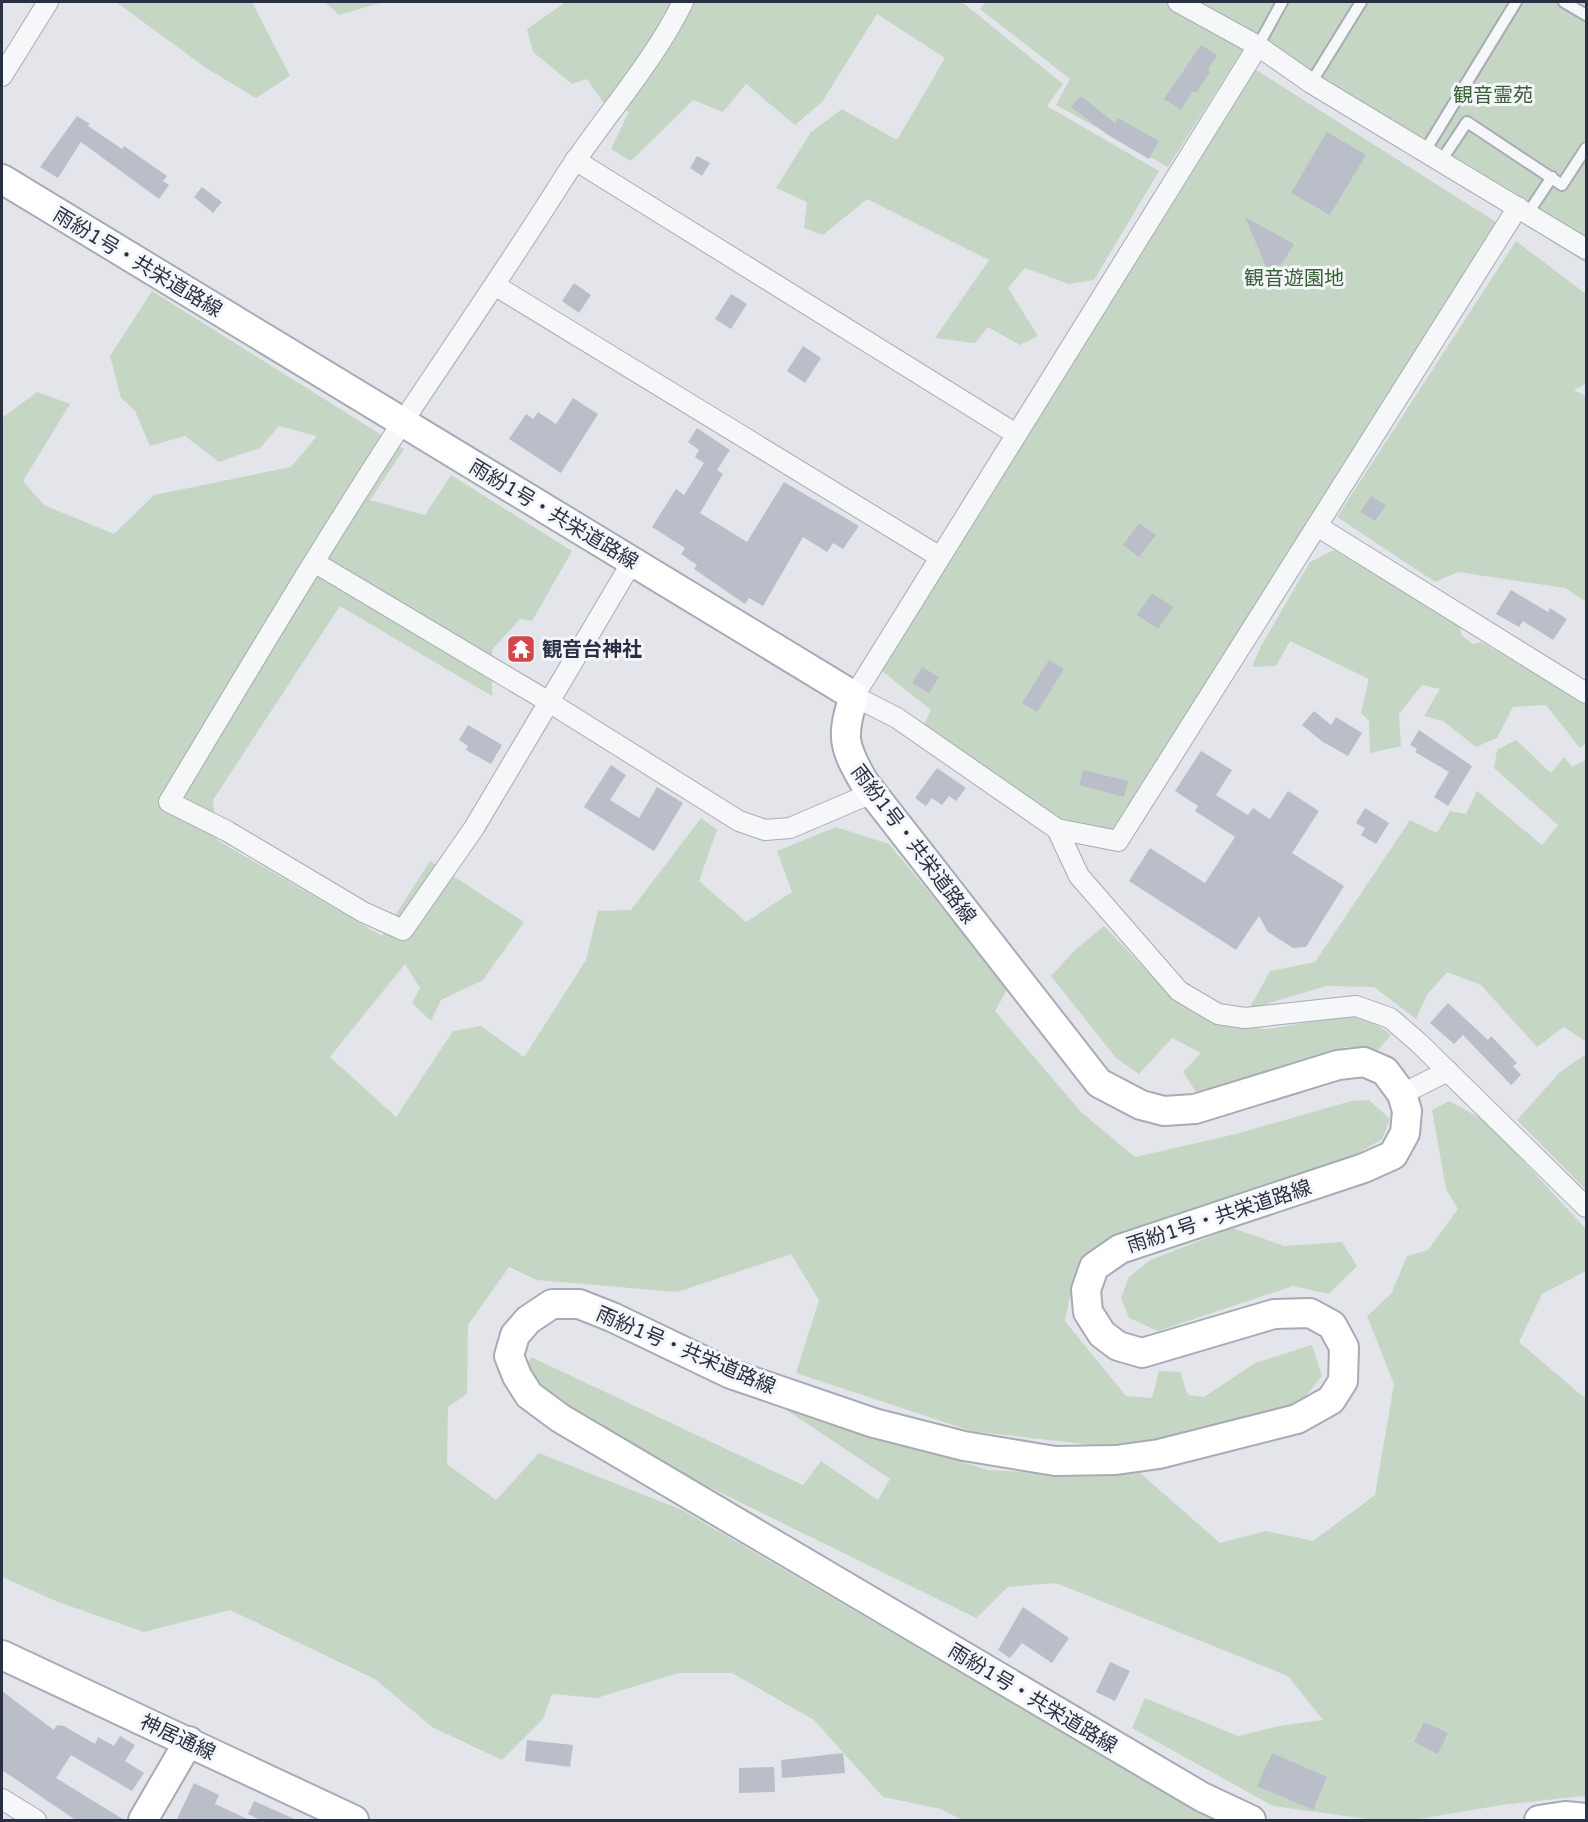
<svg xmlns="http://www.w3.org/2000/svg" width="1588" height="1822" viewBox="0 0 1588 1822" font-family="'Varela Round','Noto Sans JP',sans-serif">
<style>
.green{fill:#c6d6c4}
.building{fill:#babec9}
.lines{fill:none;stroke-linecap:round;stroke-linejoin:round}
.lane-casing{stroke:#a8abb6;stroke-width:14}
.street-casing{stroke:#a8abb6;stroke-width:22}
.secondary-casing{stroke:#a8abb6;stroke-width:32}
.lane{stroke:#f6f7f9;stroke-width:10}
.street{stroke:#f6f7f9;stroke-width:20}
.secondary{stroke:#fff;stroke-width:28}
.labels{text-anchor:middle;stroke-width:6;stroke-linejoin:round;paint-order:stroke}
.park-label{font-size:20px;fill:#3a6037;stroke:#f3f5f8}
.street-label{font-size:20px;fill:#2a3044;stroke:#f3f5f8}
.poi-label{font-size:20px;font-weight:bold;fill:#2a3044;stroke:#f3f5f8;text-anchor:start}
</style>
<rect width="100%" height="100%" fill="#e3e5eb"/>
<!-- green -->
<g class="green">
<path d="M116 2H252L290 76 256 98 206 68Z"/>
<path d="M325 2H383L339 15Z"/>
<path d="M566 2H962L1063 84 1047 106 1159 171 1094 280 1069 284 1025 268 1008 288 1038 336 1020 345 988 327 975 343 935 338 989 260 867 199 823 235 804 228 807 202 776 188 811 132 842 109 897 140 945 58 877 14 822 102 795 125 746 84 723 112 693 100 631 161 611 149 629 112 603 102 587 79 572 84 533 52 527 29Z"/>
<path d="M986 2H1586V263L1243 49 1168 167 1056 105 1070 79 980 9Z"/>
<path d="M1256 70 1496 222 1115 833 1059 821 923 726 931 710 882 671Z"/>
<path d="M1516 241 1586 294V384L1574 390 1586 396V602L1565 588 1458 572 1435 582 1337 517Z"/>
<path d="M152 291 404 449 370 500 425 515 451 475 572 551 532 621 520 619 492 650V696L340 606 213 800 217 840 382 936 430 861 524 922 483 980 441 1000 431 1021 412 1003 420 988 405 964 330 1057 396 1117 453 1031 481 1026 524 1057 586 960 598 911 631 910 701 818 717 830 699 881 746 922 792 892 777 851 836 827 889 844 1008 988 995 1011 1081 1112 1135 1157 1232 1135 1351 1101 1369 1100 1390 1119 1382 1139 1344 1162 1097 1247 1074 1276 1065 1321 1126 1396 1152 1398 1159 1371 1180 1372 1188 1395 1204 1397 1255 1363 1312 1345 1322 1376 1301 1402 1209 1432 1110 1447 971 1431 796 1373 819 1300 791 1254 677 1292 537 1280 509 1267 468 1325 467 1394 448 1407 447 1464 496 1500 539 1453 682 1510 1212 1820H962L941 1809 883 1797 814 1720 732 1673H678L597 1698 552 1694 543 1719 502 1760 432 1727 375 1679 230 1610 144 1632 58 1602 2 1577V418L37 392 70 404 23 481 44 505 114 534 154 495 291 467 317 436 279 426 260 448 219 462 185 436 150 446 135 411 121 398 110 356Z"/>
<path d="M1334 550 1460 624 1461 635 1473 644 1481 642 1586 703V743L1580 748 1546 705 1513 707 1497 738 1476 747 1443 721 1424 716 1440 689 1422 685 1399 714 1401 746 1370 753 1369 721 1361 713 1369 679 1290 641 1276 666 1252 667 1261 646 1310 562Z"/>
<path d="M1516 740 1551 773 1564 757 1572 767 1586 760V1042L1564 1027 1537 1047 1481 985 1447 972 1427 995 1416 1019 1374 987 1326 986 1249 1009 1270 971 1315 962 1410 820 1437 833 1450 811 1466 814 1477 791 1542 845 1558 825 1494 768 1497 750Z"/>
<path d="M1104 926 1167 992 1229 1026 1269 1029 1349 1015 1379 1026 1391 1035 1378 1050 1346 1047 1198 1095 1183 1072 1201 1053 1172 1038 1139 1074 1116 1058 1051 976 1075 950Z"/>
<path d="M1586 1054V1190L1517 1120 1560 1072Z"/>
<path d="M1449 1101 1486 1121 1586 1229V1271L1542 1294 1519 1342 1586 1399V1798L1582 1796 1501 1805 1414 1820H1374L1273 1806 1132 1728 1145 1698 1238 1736 1279 1726 1323 1720 1288 1676 1056 1583 1008 1587 976 1618 515 1392 531 1357 803 1485 821 1461 878 1500 890 1479 779 1405 988 1470 1089 1476 1140 1473 1220 1543 1266 1531 1313 1541 1375 1495 1394 1384 1367 1316 1391 1294 1407 1256 1428 1250 1458 1209 1446 1189 1432 1110Z"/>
<path d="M1233 1228 1284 1246 1342 1242 1357 1266 1329 1294 1293 1286 1158 1331 1129 1318 1121 1298 1129 1277 1150 1260Z"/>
</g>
<!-- building -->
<g class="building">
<path d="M1201 45 1217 55 1208 70 1210 72 1196 93 1193 91 1181 110 1164 99Z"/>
<path d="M1081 96 1115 123 1118 118 1159 141 1149 159 1108 135 1071 107Z"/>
<path d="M77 116 90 124 88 126 122 149 124 146 167 176 163 181 169 185 159 199 81 142 58 178 40 167Z"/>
<path d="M1327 132 1366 155 1330 215 1291 193Z"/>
<path d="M697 156 710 163 702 176 690 168Z"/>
<path d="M202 187 222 202 213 213 194 197Z"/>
<path d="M1245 217 1294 244 1282 264 1267 269Z"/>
<path d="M574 283 591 295 579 313 562 301Z"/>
<path d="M731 294 747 304 731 329 715 319Z"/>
<path d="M803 346 821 358 805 383 787 371Z"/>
<path d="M573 398 598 414 561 473 509 439 526 414 533 419 538 412 556 424Z"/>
<path d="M697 428 730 450 717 470 723 474 700 513 747 542 784 482 859 526 843 549 833 543 827 552 803 537 763 606 749 598 745 604 694 569 697 565 681 554 685 548 652 527 676 489 684 495 704 463 695 457 699 450 688 442Z"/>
<path d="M1371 496 1386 505 1375 521 1360 512Z"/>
<path d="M1139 523 1156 535 1139 557 1123 545Z"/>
<path d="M1511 590 1548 612 1550 608 1567 619 1553 640 1523 621 1519 627 1496 614Z"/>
<path d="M1152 593 1173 607 1158 629 1137 615Z"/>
<path d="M1049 660 1064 669 1037 712 1022 703Z"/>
<path d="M922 667 939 677 929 693 912 683Z"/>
<path d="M1314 711 1331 725 1336 717 1362 733 1348 756 1323 742 1302 725Z"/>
<path d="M468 725 502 745 491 764 466 750 468 746 459 740Z"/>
<path d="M1419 730 1472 766 1448 806 1434 797 1449 772 1415 752 1417 749 1410 745Z"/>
<path d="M1201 751 1232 770 1216 795 1248 815 1253 808 1270 819 1288 791 1319 811 1292 853 1344 886 1306 947 1293 948 1268 932 1259 916 1236 950 1129 881 1150 848 1205 883 1235 837 1195 811 1198 806 1175 791Z"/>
<path d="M611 765 626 775 610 800 639 818 657 787 683 803 654 851 584 807Z"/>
<path d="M937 768 966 788 956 801 949 796 942 805 932 798 926 806 915 798Z"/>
<path d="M1083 770 1128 781 1124 797 1079 785Z"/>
<path d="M1365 808 1389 823 1376 844 1361 835 1365 828 1356 823Z"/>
<path d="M1448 1003 1488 1040 1491 1036 1517 1063 1513 1066 1521 1075 1511 1085 1463 1035 1454 1044 1430 1023Z"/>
<path d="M1023 1607 1069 1638 1052 1663 1022 1643 1010 1658 998 1650Z"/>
<path d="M1110 1662 1130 1671 1115 1701 1096 1692Z"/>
<path d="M2 1691 54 1730 57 1725 64 1726 95 1744 98 1737 114 1746 120 1736 135 1745 125 1761 144 1773 132 1791 71 1755 56 1778 126 1821H77L2 1770Z"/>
<path d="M1424 1722 1448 1733 1438 1754 1414 1742Z"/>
<path d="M527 1740 573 1745 570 1767 525 1761Z"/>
<path d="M843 1753 845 1773 782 1778 781 1760Z"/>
<path d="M1272 1753 1327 1777 1313 1810 1257 1786Z"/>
<path d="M774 1767 775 1792 739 1793V1768Z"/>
<path d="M194 1783 219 1795 215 1804 252 1821H176Z"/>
<path d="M254 1801 299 1821H262L248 1814Z"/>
</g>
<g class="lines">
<!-- lane casing -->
<g class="lane-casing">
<g id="lane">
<path d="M1564 2 1586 15"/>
<path d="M1258 46 1282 2"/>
<path d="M1311 83 1361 2"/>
<path d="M1425 151 1516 2"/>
<path d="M1441 161 1467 122 1562 185 1586 148"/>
<path d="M1528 213 1552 177"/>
</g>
</g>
<!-- street casing -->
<g class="street-casing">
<g id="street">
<path d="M1178 2 1258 46 1311 83 1586 249"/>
<path d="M1258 46 854 696 897 718 1057 829 1118 841 1518 207"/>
<path d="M2 76 48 2"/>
<path d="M575 160 1016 434"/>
<path d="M496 286 940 557"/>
<path d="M1317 526 1586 693"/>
<path d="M314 562 549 702 474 828 403 930 363 912 227 831 169 802C245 675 321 547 402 423 455 343 509 265 560 184 599 122 651 67 683 2"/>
<path d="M632 562 549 702 739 821 765 830 790 828 872 793"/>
<path d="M1057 829 1079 876 1179 991 1218 1014 1245 1018 1356 1006 1390 1018 1419 1043 1586 1207"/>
<path d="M1402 1094 1448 1071"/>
<path d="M2 1799 36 1820"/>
</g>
</g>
<!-- secondary casing -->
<g class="secondary-casing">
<g id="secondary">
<path d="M2 179 854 696C841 736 843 746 864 782L1099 1083 1141 1105 1164 1111 1195 1109 1338 1065 1364 1062 1385 1071 1402 1094 1407 1111 1405 1133 1393 1155 1364 1168 1120 1249 1094 1267 1086 1290 1088 1312 1102 1334 1118 1346 1142 1353 1274 1314 1310 1313 1332 1325 1344 1347 1343 1381 1331 1400 1297 1419 1159 1454 1116 1460 1055 1461 964 1446 874 1423 731 1374 612 1317 579 1304H552L528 1320 515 1335 509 1356 517 1376 529 1395 560 1418 1202 1797 1251 1820"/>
<path d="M2 1655 354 1820"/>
<path d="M143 1820 189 1741"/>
<path d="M1539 1820 1565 1816 1586 1818"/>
</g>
</g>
<!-- lane -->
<use href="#lane" class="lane"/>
<!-- street -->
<use href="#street" class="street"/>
<!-- secondary -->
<use href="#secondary" class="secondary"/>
</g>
<!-- icons -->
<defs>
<g id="temple-square" transform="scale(1.5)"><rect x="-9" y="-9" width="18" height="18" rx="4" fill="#d3464a" stroke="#f3f5f8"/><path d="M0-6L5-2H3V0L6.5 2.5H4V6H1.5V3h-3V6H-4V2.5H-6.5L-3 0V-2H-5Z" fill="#fff"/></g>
</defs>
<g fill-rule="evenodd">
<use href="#temple-square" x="521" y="649"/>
</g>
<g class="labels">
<!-- park labels -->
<g class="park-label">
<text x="1493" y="102">観音霊苑</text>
<text x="1294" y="285">観音遊園地</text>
</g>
<!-- street labels -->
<g class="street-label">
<text transform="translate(138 262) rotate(31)" y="7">雨紛1号・共栄道路線</text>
<text transform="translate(554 514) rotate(31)" y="7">雨紛1号・共栄道路線</text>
<text transform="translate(914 844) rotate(53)" y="7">雨紛1号・共栄道路線</text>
<text transform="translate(1219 1216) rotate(-18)" y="7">雨紛1号・共栄道路線</text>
<text transform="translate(686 1350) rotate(23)" y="7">雨紛1号・共栄道路線</text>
<text transform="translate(1033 1698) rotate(31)" y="7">雨紛1号・共栄道路線</text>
<text transform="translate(178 1737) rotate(25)" y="7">神居通線</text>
</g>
<!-- poi labels -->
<g class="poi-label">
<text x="542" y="656">観音台神社</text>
</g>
</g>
<!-- border -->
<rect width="1588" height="1822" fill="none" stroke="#2a3044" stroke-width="6"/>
</svg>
